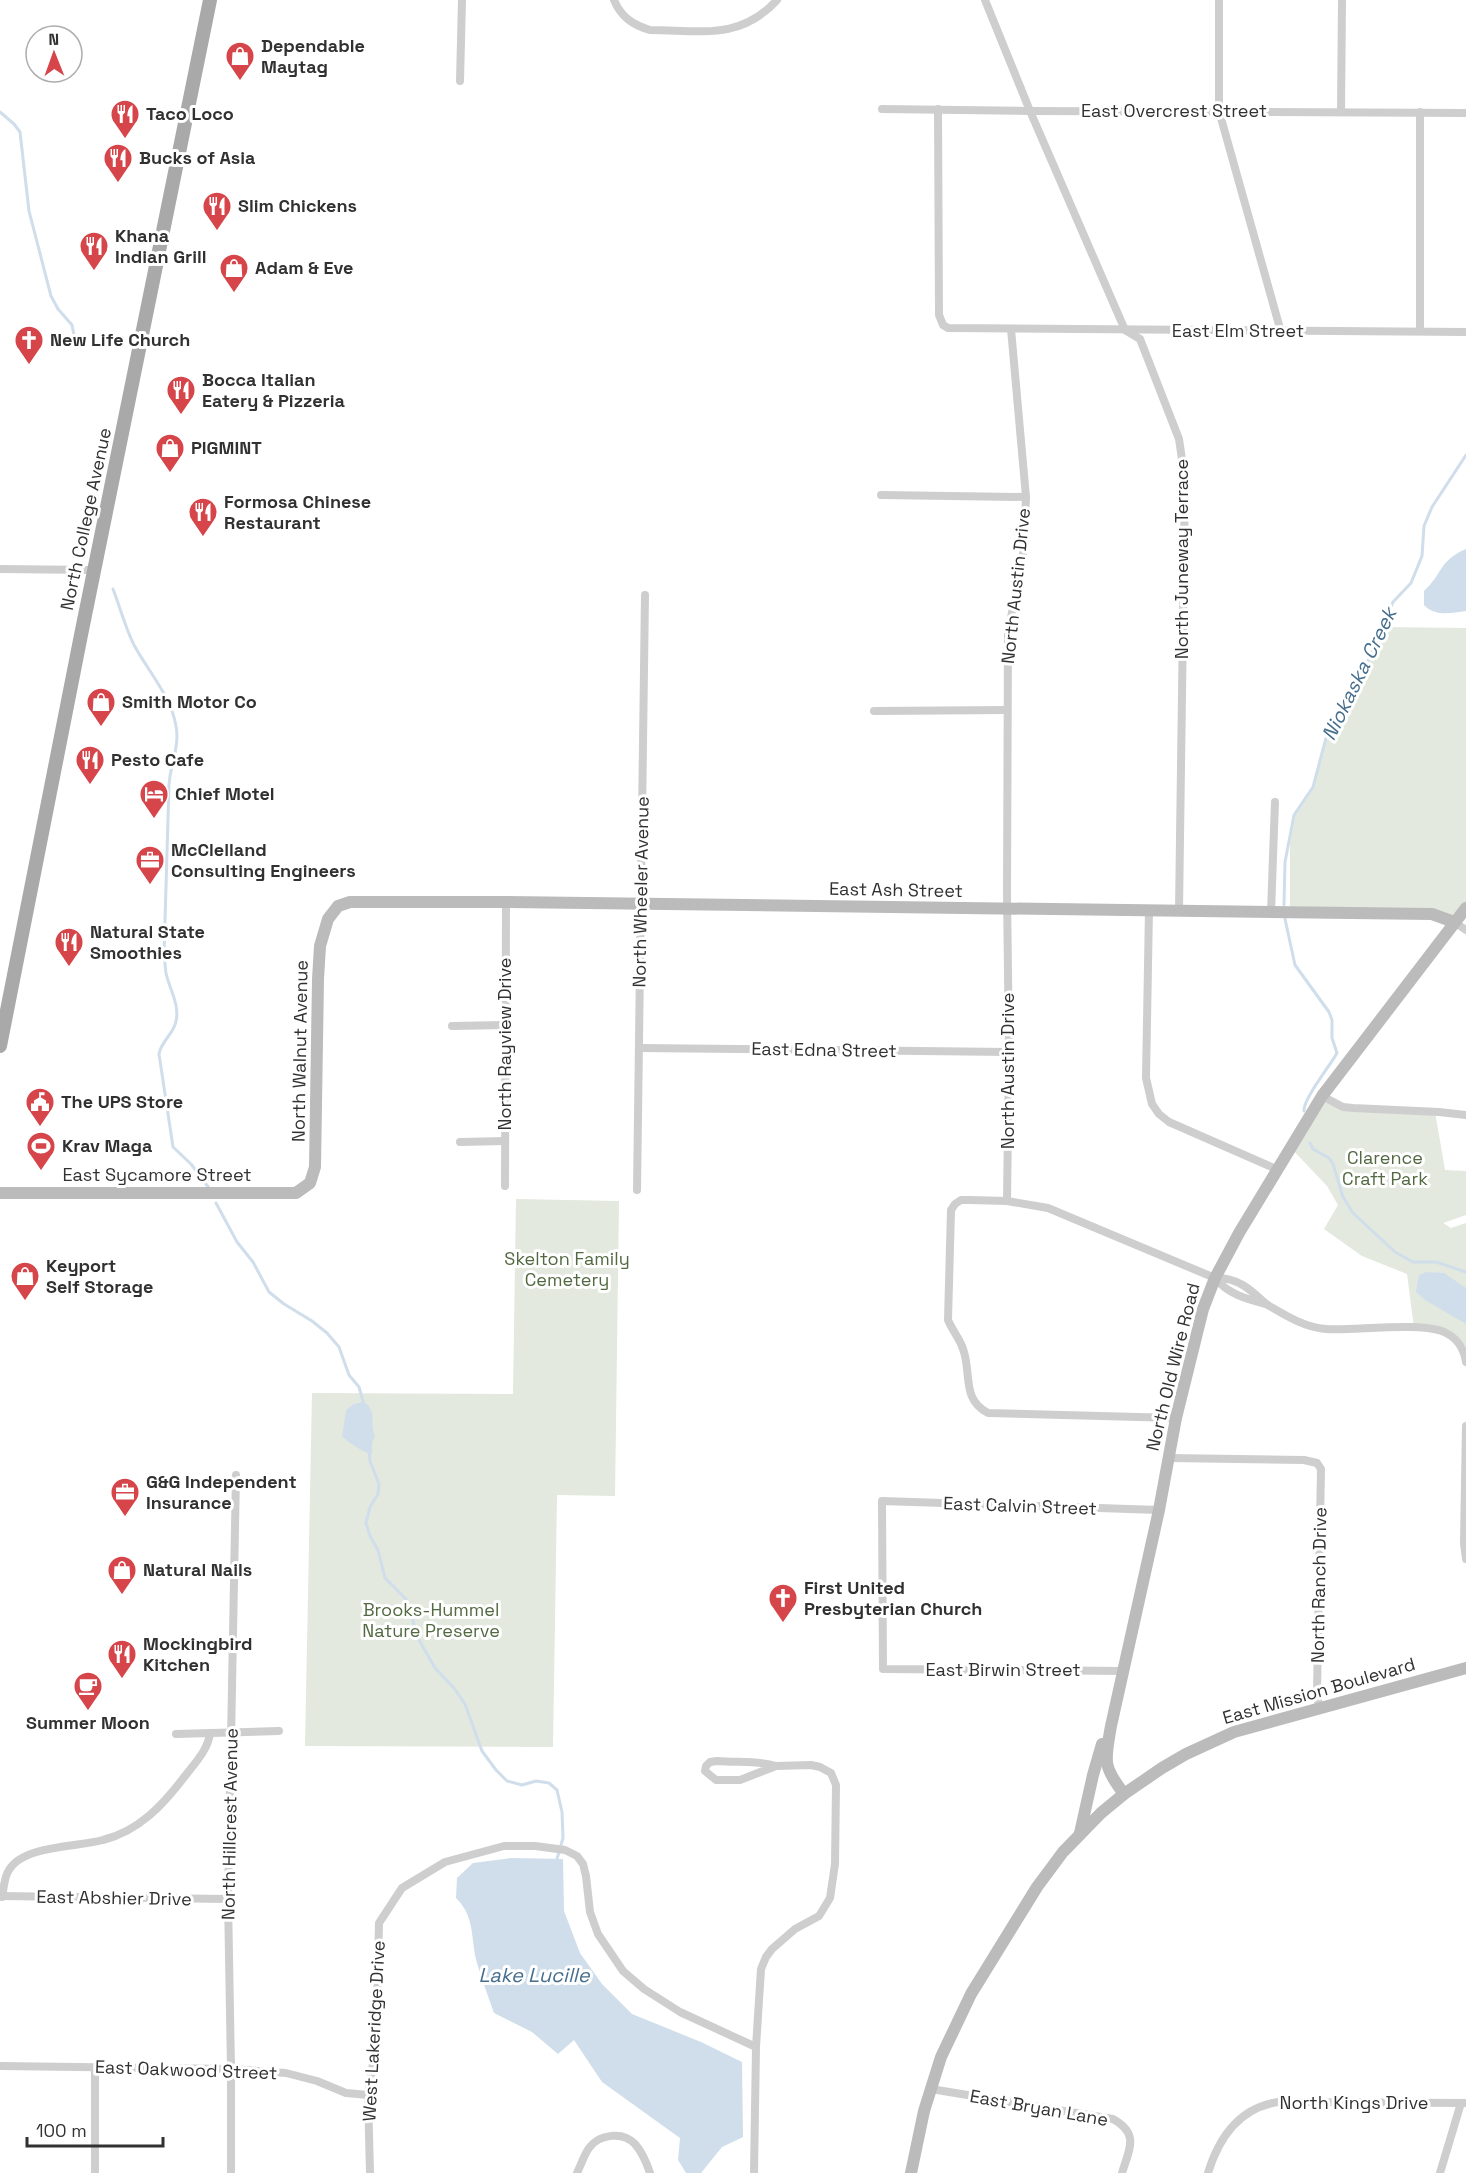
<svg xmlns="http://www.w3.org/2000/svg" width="1466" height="2173" viewBox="0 0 1466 2173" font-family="'Space Grotesk',sans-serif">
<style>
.green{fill:#e3e9de}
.water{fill:#cfdeea}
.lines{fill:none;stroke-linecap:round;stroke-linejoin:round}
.stream{stroke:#cfdeea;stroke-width:3}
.street{stroke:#cecece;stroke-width:8}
.secondary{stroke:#bbb;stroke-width:12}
.primary{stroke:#a9a9a9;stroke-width:14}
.labels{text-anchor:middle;stroke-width:6;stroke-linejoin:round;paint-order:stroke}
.poi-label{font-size:18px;font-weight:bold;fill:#313131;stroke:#fff;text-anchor:start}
.street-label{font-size:18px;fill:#313131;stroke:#fff}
.park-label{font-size:18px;fill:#536942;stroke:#fff}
.water-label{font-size:20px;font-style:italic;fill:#466e8d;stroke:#fff}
</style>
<rect width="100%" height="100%" fill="#fff"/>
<!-- green -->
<g class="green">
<path d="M1383 627 1466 628V908L1454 922 1432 914 1290 912V829L1294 815 1311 792 1326 738 1354 681 1364 670Z"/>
<path d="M1322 1096 1343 1107 1435 1112 1445 1170 1466 1171V1215L1443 1223 1451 1228 1466 1223V1349L1444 1332 1414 1328 1407 1274 1362 1256 1324 1229 1338 1205 1327 1186 1290 1147Z"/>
<path d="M516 1199 619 1201 615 1496 557 1495 553 1747 305 1746 312 1393 513 1394Z"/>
</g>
<!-- water -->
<g class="water">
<path d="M1466 549V611C1451 613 1435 617 1424 605V591C1443 574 1438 561 1466 549Z"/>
<path d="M1426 1272 1444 1273 1466 1288V1324L1425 1300 1416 1292 1419 1275Z"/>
<path d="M364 1402C378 1411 369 1423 375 1436L372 1443V1454C361 1452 351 1443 342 1437L346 1410 354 1404Z"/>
<path d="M511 1858 563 1859 564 1911 580 1953 602 1984 632 2014 701 2042 742 2062 743 2137 722 2147 701 2173H686L678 2160 680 2138 602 2082 574 2040 558 2054 532 2032 494 2013C488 1996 482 1980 477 1963 470 1938 476 1918 456 1898L457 1878 473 1863Z"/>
</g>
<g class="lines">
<!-- stream -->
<g class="stream">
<path d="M0 112 14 124 20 132 29 211 51 296 58 309 72 325 75 340"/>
<path d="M113 589C120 607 125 627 134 645 148 671 171 696 176 726 180 746 170 765 169 785L164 954C165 960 165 967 166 973 169 988 180 1005 176 1021 174 1034 161 1041 159 1054L173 1147 191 1164 209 1188"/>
<path d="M1284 905 1285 862 1294 815 1313 787 1326 738 1354 681 1364 670 1393 602 1411 583 1422 556 1424 526 1432 507 1466 455"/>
<path d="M1285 919 1295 965 1329 1012 1332 1020V1038L1337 1053C1330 1066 1303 1099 1304 1111"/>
<path d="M1310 1143 1313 1149 1329 1158 1333 1164 1343 1197 1353 1213 1395 1252 1413 1262H1436L1466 1272"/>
<path d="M216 1203 237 1242 253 1262 269 1292 284 1304 312 1321 327 1333 339 1347 349 1375 359 1387 364 1405"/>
<path d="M369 1450 370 1461 379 1484 378 1494 370 1507 366 1523 370 1536 378 1550 385 1578 406 1599 419 1640 435 1668 454 1688 465 1704 482 1751 496 1770 507 1781 522 1785 536 1781 549 1783 557 1790 562 1812 563 1838 557 1859"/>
</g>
<!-- street -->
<g class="street">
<path d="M614 0C621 17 633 25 650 30 699 30 740 41 777 0"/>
<path d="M985 0 1030 111 1125 330 1140 339 1179 439 1185 480 1179 910"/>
<path d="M1219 0V111L1281 332"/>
<path d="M460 81 462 0"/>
<path d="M882 109 1030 111 1466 113"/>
<path d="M938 109 939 315 943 325 948 328 1466 332"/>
<path d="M1341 111 1342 0"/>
<path d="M1420 112V331"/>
<path d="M881 495 1026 497"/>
<path d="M0 569 94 570"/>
<path d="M874 711 1006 710"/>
<path d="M1149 909 1146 1078 1152 1104 1159 1114 1169 1122 1276 1169"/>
<path d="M1271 912 1275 802"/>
<path d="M1454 922 1466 930"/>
<path d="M452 1026 505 1025"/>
<path d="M639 1048 1009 1052"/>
<path d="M1322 1096 1343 1107 1353 1108 1439 1112 1466 1115"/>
<path d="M460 1142 505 1141"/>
<path d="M505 1186 506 902"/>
<path d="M637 1190 645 595"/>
<path d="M1007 1201 1009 1052 1007 894 1008 634 1024 548 1026 497 1011 329"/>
<path d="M1266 1304C1285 1315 1303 1327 1326 1329 1354 1331 1424 1321 1446 1333 1458 1339 1464 1349 1466 1362"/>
<path d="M1176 1418 988 1413C961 1399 972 1373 963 1349 960 1339 952 1330 948 1320L951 1210 955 1204 961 1200H970L1007 1201 1048 1208 1215 1278C1237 1277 1250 1289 1266 1304 1246 1299 1228 1294 1215 1278"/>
<path d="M1466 1426 1464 1543 1466 1559"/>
<path d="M1168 1458 1304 1460 1317 1463 1321 1469 1317 1693 1319 1707"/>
<path d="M1123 1671 883 1669 882 1501 1159 1510"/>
<path d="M176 1734 279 1731"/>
<path d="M717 1761C737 1763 757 1760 776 1766L740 1780H716L705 1771 706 1766 710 1762Z"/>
<path d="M0 1896 228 1899"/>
<path d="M2 1897C4 1888 4 1877 9 1870 23 1845 79 1847 103 1840 139 1831 163 1805 185 1776 195 1763 208 1750 210 1733"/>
<path d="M756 2047 761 1969 766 1957 772 1949 795 1929 819 1916 830 1898 835 1864 836 1785 831 1773 820 1767 811 1765 776 1766"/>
<path d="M0 2066 231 2069 286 2073 317 2081 346 2093 368 2095"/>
<path d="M931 2089 1113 2119C1140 2134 1129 2149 1122 2173"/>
<path d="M95 2173V2067"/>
<path d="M231 2173V2069L228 1899 236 1475"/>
<path d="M370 2173 368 2095 376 2045 379 1923 402 1888 445 1862 504 1846H535L565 1850 577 1856 583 1864 586 1876 590 1912 598 1934 623 1971 644 1989 680 2012 756 2047 754 2173"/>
<path d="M577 2173C581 2165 584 2155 589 2148 599 2134 623 2131 635 2144 642 2152 647 2164 650 2173"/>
<path d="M1208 2173C1219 2137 1239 2108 1278 2102L1466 2103"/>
<path d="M1440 2173 1461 2103"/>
</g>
<!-- secondary -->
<g class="secondary">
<path d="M0 1193H296L310 1183 315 1167 318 979 320 946 328 919 338 906 350 902H506L1432 914 1454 922"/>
<path d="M1124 1794C1102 1765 1105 1761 1111 1726L1159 1510 1176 1418 1203 1309 1215 1278 1239 1233 1322 1096 1466 908"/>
<path d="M1080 1833 1093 1775 1102 1744"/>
<path d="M911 2173 924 2111 941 2057 971 1994 1037 1887 1063 1852 1101 1813 1124 1794 1162 1768 1186 1754 1234 1732 1466 1668"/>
</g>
<!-- primary -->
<path class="primary" d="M0 1046 81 635 210 0"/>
</g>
<!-- icons -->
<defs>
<g id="shop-pin" transform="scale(1.5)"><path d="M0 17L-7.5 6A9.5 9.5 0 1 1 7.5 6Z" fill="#d6454a" stroke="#fff"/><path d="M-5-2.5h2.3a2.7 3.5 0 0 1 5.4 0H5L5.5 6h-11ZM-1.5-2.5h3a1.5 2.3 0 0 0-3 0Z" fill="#fff"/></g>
<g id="restaurant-pin" transform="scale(1.5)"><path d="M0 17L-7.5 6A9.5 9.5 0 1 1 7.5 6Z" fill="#d6454a" stroke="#fff"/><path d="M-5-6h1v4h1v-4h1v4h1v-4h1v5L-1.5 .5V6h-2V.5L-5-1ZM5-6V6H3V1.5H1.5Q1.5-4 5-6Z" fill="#fff"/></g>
<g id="church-pin" transform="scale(1.5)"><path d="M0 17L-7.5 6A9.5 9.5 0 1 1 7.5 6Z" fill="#d6454a" stroke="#fff"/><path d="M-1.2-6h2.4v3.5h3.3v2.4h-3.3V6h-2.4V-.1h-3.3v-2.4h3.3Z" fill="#fff"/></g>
<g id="hotel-pin" transform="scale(1.5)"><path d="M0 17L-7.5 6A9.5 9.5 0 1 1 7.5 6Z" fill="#d6454a" stroke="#fff"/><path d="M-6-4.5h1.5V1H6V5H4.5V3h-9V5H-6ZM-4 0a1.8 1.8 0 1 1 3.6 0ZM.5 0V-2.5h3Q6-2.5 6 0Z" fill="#fff"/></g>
<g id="office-pin" transform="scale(1.5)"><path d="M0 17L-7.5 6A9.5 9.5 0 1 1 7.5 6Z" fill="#d6454a" stroke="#fff"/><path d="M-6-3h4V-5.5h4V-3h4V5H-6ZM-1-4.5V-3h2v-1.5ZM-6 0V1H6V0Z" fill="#fff"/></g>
<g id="civic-pin" transform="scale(1.5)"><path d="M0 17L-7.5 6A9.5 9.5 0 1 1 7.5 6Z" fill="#d6454a" stroke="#fff"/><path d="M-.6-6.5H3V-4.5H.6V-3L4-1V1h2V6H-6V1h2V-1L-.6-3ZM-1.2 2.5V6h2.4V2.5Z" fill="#fff"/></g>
<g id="stadium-pin" transform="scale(1.5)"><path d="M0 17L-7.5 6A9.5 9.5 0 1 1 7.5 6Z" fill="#d6454a" stroke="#fff"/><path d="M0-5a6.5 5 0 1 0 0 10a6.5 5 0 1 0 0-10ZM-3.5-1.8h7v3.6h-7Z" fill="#fff"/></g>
<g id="cafe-pin" transform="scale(1.5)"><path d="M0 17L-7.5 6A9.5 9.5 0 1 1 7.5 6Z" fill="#d6454a" stroke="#fff"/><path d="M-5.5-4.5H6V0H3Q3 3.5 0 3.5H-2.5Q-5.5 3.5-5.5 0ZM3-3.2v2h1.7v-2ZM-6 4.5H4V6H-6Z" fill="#fff"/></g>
</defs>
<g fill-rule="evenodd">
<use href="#shop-pin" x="240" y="56"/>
<use href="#restaurant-pin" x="125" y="114"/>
<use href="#restaurant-pin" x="118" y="158"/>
<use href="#restaurant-pin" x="217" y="206"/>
<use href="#restaurant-pin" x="94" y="246"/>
<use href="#shop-pin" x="234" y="268"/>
<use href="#church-pin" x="29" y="340"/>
<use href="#restaurant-pin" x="181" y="390"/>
<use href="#shop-pin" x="170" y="448"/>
<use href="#restaurant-pin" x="203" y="512"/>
<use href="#shop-pin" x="101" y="702"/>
<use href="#restaurant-pin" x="90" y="760"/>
<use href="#hotel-pin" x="154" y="794"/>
<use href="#office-pin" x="150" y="860"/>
<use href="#restaurant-pin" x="69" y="942"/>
<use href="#civic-pin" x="40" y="1102"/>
<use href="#stadium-pin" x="41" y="1146"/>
<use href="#shop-pin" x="25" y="1276"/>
<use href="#office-pin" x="125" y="1492"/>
<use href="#shop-pin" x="122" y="1570"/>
<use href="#church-pin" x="783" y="1598"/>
<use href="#restaurant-pin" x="122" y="1654"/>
<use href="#cafe-pin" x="88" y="1686"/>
</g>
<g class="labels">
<!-- poi labels -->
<g class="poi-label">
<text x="261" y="52">Dependable<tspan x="261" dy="21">Maytag</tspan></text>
<text x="146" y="120">Taco Loco</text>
<text x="139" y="164">Bucks of Asia</text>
<text x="238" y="212">Slim Chickens</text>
<text x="115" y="242">Khana<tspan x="115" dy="21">Indian Grill</tspan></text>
<text x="255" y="274">Adam &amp; Eve</text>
<text x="50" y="346">New Life Church</text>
<text x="202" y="386">Bocca Italian<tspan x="202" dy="21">Eatery &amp; Pizzeria</tspan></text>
<text x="191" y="454">PIGMINT</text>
<text x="224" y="508">Formosa Chinese<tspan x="224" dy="21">Restaurant</tspan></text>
<text x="122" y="708">Smith Motor Co</text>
<text x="111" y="766">Pesto Cafe</text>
<text x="175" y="800">Chief Motel</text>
<text x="171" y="856">McClelland<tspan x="171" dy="21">Consulting Engineers</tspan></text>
<text x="90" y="938">Natural State<tspan x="90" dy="21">Smoothies</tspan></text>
<text x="61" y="1108">The UPS Store</text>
<text x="62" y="1152">Krav Maga</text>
<text x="46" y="1272">Keyport<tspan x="46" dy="21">Self Storage</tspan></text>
<text x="146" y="1488">G&amp;G Independent<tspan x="146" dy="21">Insurance</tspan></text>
<text x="143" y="1576">Natural Nails</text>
<text x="804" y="1594">First United<tspan x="804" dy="21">Presbyterian Church</tspan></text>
<text x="143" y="1650">Mockingbird<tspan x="143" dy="21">Kitchen</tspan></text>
<text x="88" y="1729" text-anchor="middle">Summer Moon</text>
</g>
<!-- street labels -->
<g class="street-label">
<text x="1174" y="117">East Overcrest Street</text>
<text x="1238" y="337">East Elm Street</text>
<text transform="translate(86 519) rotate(-78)" y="6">North College Avenue</text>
<text transform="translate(1182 559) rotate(-90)" y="6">North Juneway Terrace</text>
<text transform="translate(1016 586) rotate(-84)" y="6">North Austin Drive</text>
<text transform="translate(896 890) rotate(1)" y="6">East Ash Street</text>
<text transform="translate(641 892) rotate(-89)" y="6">North Wheeler Avenue</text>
<text transform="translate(505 1044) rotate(-90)" y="6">North Rayview Drive</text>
<text transform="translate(824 1050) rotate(1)" y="6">East Edna Street</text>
<text transform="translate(300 1051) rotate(-89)" y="6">North Walnut Avenue</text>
<text transform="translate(1008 1071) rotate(-90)" y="6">North Austin Drive</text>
<text x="157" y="1181">East Sycamore Street</text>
<text transform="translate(1173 1367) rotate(-76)" y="6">North Old Wire Road</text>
<text transform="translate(1020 1506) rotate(2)" y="6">East Calvin Street</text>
<text transform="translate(1319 1585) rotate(-89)" y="6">North Ranch Drive</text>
<text x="1003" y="1676">East Birwin Street</text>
<text transform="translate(1319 1691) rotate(-16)" y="6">East Mission Boulevard</text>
<text transform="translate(230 1824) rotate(-89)" y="6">North Hillcrest Avenue</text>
<text transform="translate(114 1898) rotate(1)" y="6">East Abshier Drive</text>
<text transform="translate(374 2031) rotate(-87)" y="6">West Lakeridge Drive</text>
<text transform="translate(186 2070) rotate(2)" y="6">East Oakwood Street</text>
<text x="1354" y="2109">North Kings Drive</text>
<text transform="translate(1039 2108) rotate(10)" y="6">East Bryan Lane</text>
</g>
<!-- park labels -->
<g class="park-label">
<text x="1385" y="1164">Clarence<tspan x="1385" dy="21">Craft Park</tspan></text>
<text x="567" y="1265">Skelton Family<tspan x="567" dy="21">Cemetery</tspan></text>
<text x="431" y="1616">Brooks-Hummel<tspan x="431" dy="21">Nature Preserve</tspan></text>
</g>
<!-- water labels -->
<g class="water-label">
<text transform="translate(1359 674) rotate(-64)" y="7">Niokaska Creek</text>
<text x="534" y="1982">Lake Lucille</text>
</g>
</g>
<!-- north arrow -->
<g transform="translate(54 54) rotate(359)"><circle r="28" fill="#ffffff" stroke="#adadad" stroke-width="1.5"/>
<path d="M0-4.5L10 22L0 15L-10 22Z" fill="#d6454a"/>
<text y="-9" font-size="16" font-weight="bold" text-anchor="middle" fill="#313131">N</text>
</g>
<!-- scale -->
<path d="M27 2137v9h136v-9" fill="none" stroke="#313131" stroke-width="3"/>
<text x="36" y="2137" font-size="18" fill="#313131" stroke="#ffffff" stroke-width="4.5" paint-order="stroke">100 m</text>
</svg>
